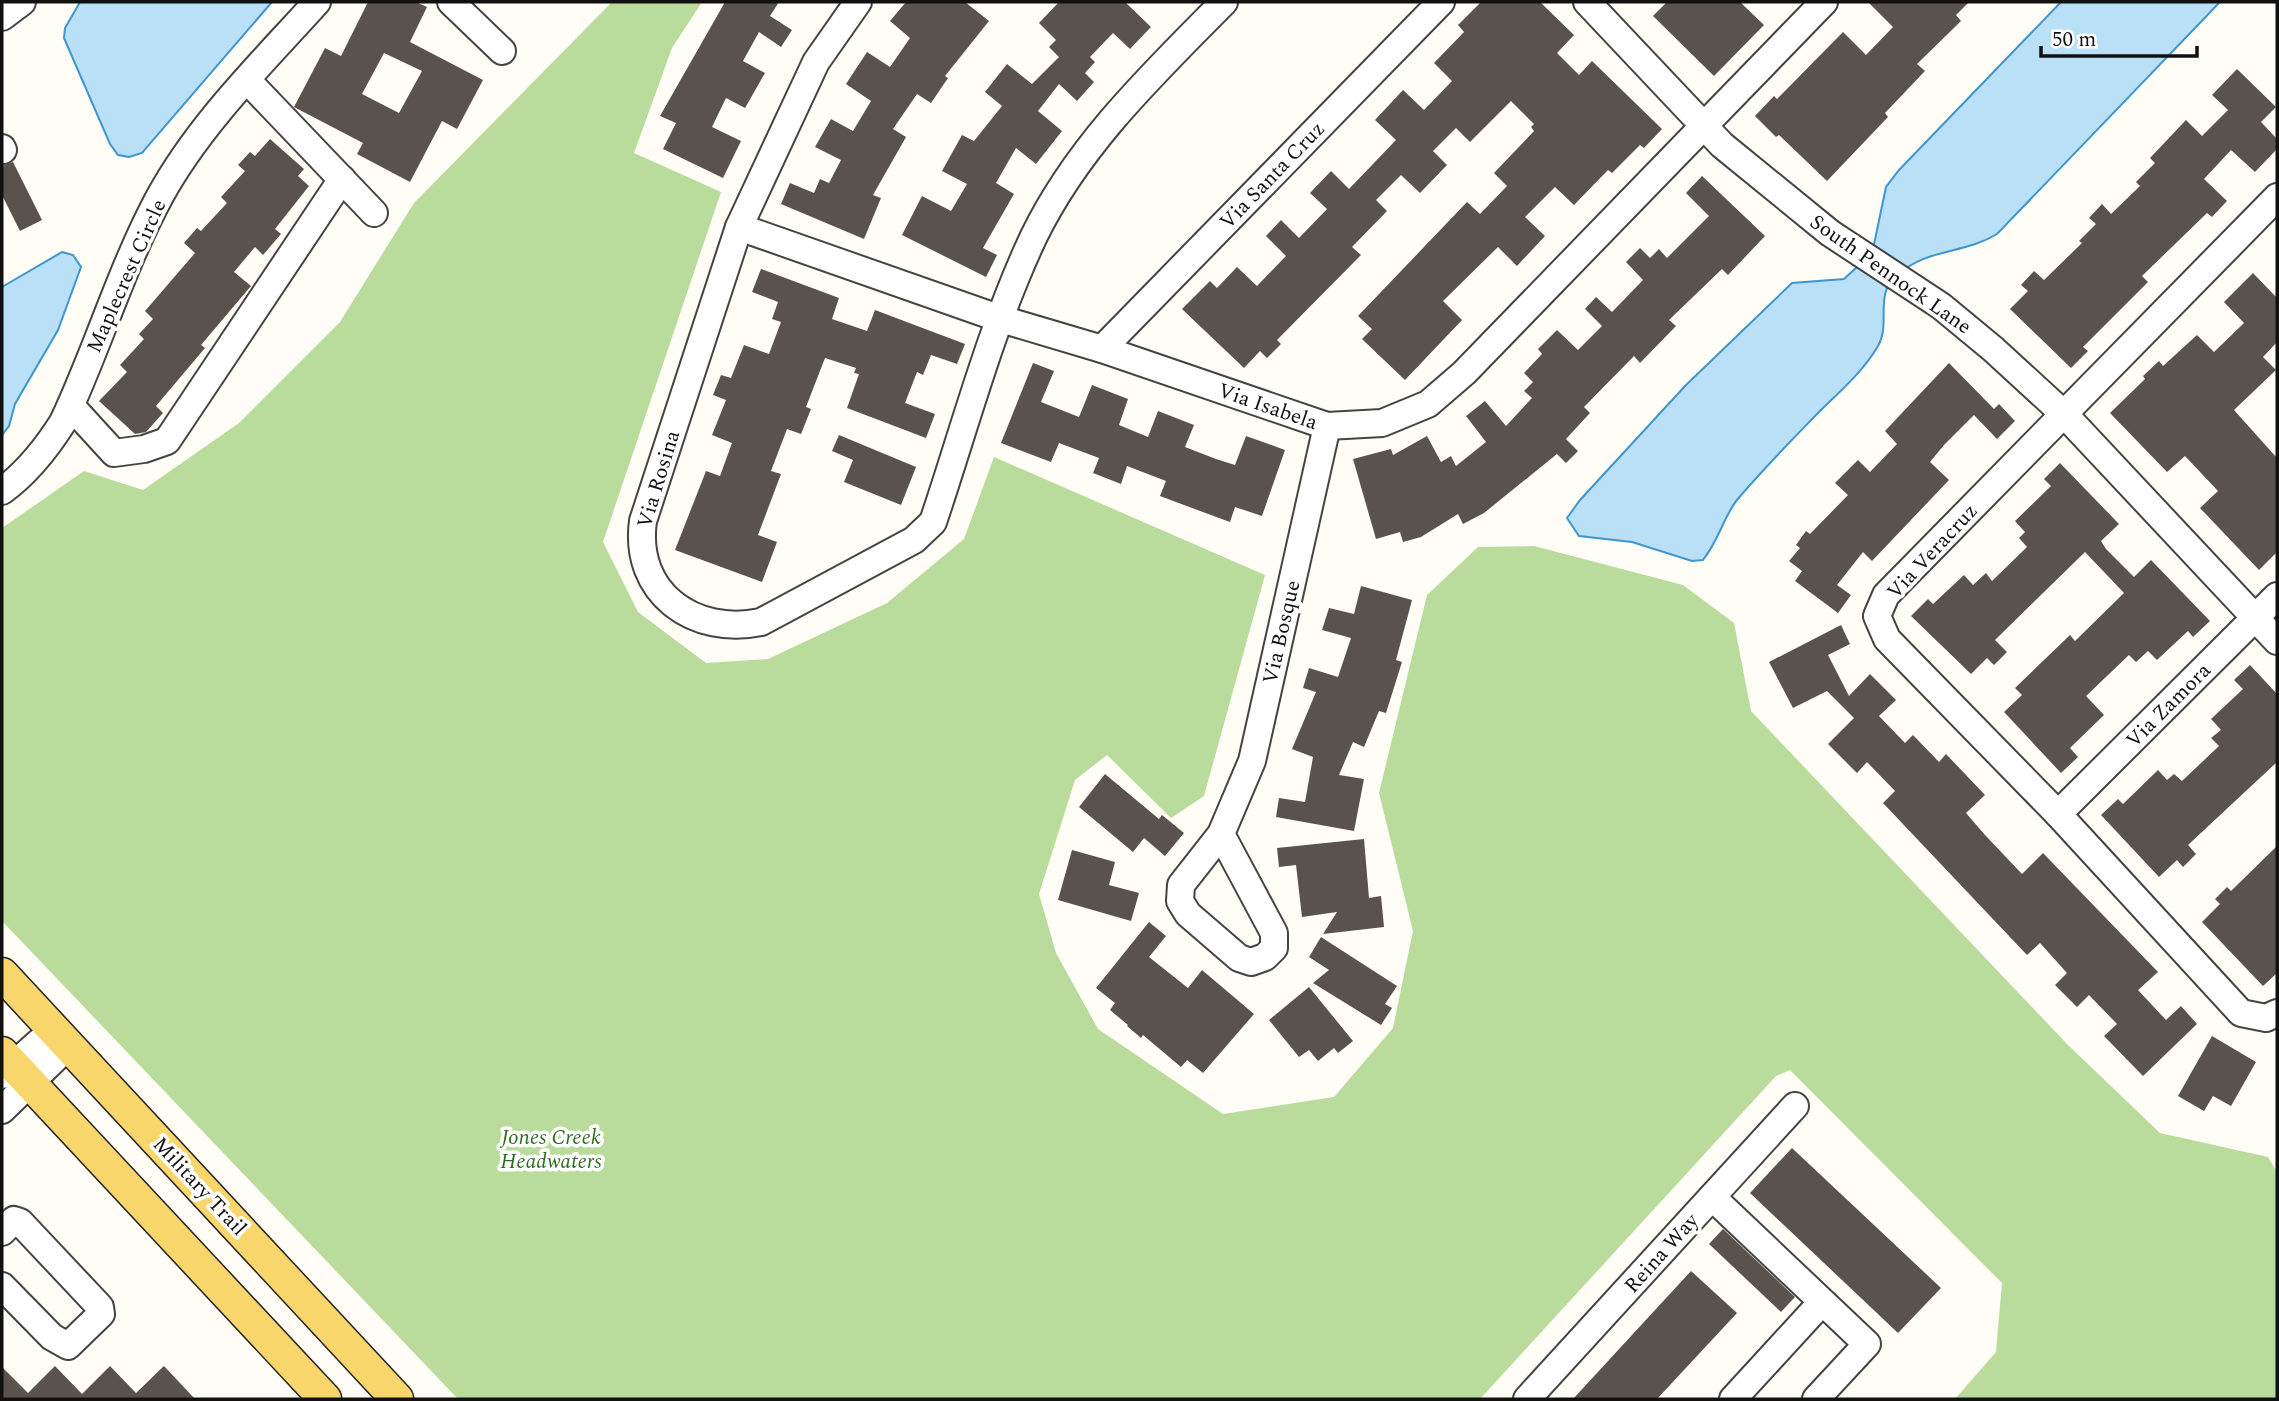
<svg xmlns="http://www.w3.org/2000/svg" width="2279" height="1401" viewBox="0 0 2279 1401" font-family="Spectral,serif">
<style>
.forest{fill:#b9dc9c}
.water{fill:#b9e0f7;stroke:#3f96cf;stroke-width:2}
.building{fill:#5a524d;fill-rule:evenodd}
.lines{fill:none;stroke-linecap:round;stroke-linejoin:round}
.minor-casing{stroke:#444;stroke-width:30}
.major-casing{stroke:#222;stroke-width:35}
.minor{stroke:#fff;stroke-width:26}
.major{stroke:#f9d66b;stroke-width:32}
.labels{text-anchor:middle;stroke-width:7;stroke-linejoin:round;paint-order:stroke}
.street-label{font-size:21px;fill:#111;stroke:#fff}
.park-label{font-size:21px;font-style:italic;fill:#2f6b1f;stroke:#fff}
</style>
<rect width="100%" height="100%" fill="#fffdf5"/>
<!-- forest -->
<path class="forest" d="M612 2H702L672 48 634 153 721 192 603 542 638 612 706 663 768 659 887 603 964 539 994 457 1265 575 1204 796 1171 818 1107 755 1075 780 1039 894 1056 953 1098 1029 1223 1114 1334 1097 1393 1028 1413 931 1379 793 1427 595 1478 547 1534 546 1683 585 1734 623 1751 711 2068 1045 2160 1133 2268 1157 2277 1172V1399H1955L1996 1352 2002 1283 1790 1070 1776 1076 1480 1399H458L2 921V528L84 471 143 490 239 423 340 322 414 203Z"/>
<!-- water -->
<g class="water">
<path d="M80 2H272L142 153 129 157 118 155 110 144 64 38 65 28Z"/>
<path d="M2061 2H2220L1997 234C1963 255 1928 247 1896 276 1874 295 1891 324 1878 346 1863 372 1838 393 1817 414 1790 442 1762 470 1737 500 1724 516 1719 540 1703 560L1692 561 1632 542 1579 536 1567 518 1580 500 1686 385 1792 283 1844 279 1858 266 1873 249 1886 187 1899 170Z"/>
<path d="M62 252 73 255 81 267 58 330 15 404 9 426 2 435V287Z"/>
</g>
<!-- building -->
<g class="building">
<path d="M368 2H416L427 7 410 42 483 80 457 129 442 121 410 182 357 154 363 143 294 107 325 48 341 56ZM384 53 422 71 399 113 362 94Z"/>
<path d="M725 2H779L770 16 792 30 781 47 759 32 743 61 765 73 745 108 726 98 712 127 741 141 723 178 663 149 676 123 660 116Z"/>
<path d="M906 2H965L989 21 945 76 948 78 931 103 917 94 893 129 906 137 873 195 881 198 864 239 781 204 790 183 814 193 820 179 829 183 841 160 815 147 831 119 853 131 871 101 846 84 867 52 890 67 910 38 890 21Z"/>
<path d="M1059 2H1125L1151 27 1130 49 1113 33 1090 57 1095 62 1085 73 1094 82 1077 101 1059 84 1038 111 1062 131 1036 164 1016 148 996 183 1014 194 983 248 997 255 986 277 902 235 922 196 951 211 967 184 942 171 962 135 974 141 1002 106 985 92 1007 64 1032 84 1059 57 1049 47 1056 40 1039 23Z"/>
<path d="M1481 2H1540L1574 35 1557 53 1579 75 1592 61 1662 129 1644 148 1640 145 1612 173 1608 170 1574 205 1555 187 1525 217 1545 236 1517 266 1498 247 1443 301 1462 320 1405 380 1362 339 1372 329 1358 316 1467 202 1480 214 1507 186 1494 173 1534 131 1531 127 1534 124 1511 101 1470 142 1456 128 1433 151 1447 165 1420 193 1401 175 1376 200 1387 211 1352 247 1361 255 1277 340 1281 344 1267 358 1260 351 1244 368 1182 309 1210 281 1217 288 1237 267 1257 286 1286 256 1266 236 1281 220 1299 238 1327 209 1310 193 1331 171 1349 189 1396 140 1375 120 1403 90 1424 110 1452 81 1434 63 1464 32 1458 25Z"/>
<path d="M1667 2H1740L1764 25 1714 76 1653 16Z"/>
<path d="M1868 2H1969L1956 15 1961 21 1917 64 1925 71 1885 113 1888 117 1827 181 1779 135 1776 137 1755 116 1774 96 1777 99 1843 32 1866 55 1893 27Z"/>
<path d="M2237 69 2276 107 2261 122 2277 139V149L2255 172 2231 150 2204 179 2227 201 2212 217 2207 213 2142 276 2148 282 2083 347 2088 351 2071 368 2010 309 2028 291 2021 285 2034 271 2044 280 2082 243 2079 241 2096 224 2089 218 2102 204 2111 214 2140 186 2136 182 2155 163 2150 158 2186 120 2202 136 2228 110 2212 95Z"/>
<path d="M270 139 304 169 298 176 309 186 275 229 281 234 263 255 255 247 234 272 251 286 201 345 205 348 156 406 163 413 146 432 135 434 99 401 127 372 120 365 144 339 139 334 153 319 145 311 195 253 184 243 197 228 201 231 227 203 221 197 245 171 238 165 250 152 255 156Z"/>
<path d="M13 162 42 220 20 231 2 195V166Z"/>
<path d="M1702 176 1765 236 1728 275 1722 269 1669 320 1676 326 1640 363 1634 356 1584 407 1590 413 1566 439 1578 451 1566 463 1557 454 1484 513 1463 524 1458 514 1421 537 1403 542 1400 532 1376 539 1353 459 1391 449 1393 455 1427 436 1441 462 1451 456 1456 466 1486 442 1466 416 1485 401 1506 426 1532 398 1524 391 1533 382 1524 373 1542 354 1538 349 1557 330 1578 350 1602 326 1585 309 1596 297 1612 312 1643 280 1626 262 1640 248 1650 258 1659 249 1667 258 1709 216 1686 193Z"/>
<path d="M761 269 839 298 832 319 867 331 875 310 965 344 957 364 931 355 923 375 917 372 905 403 935 414 926 438 847 408 859 374 854 373 856 368 825 358 806 407 811 409 801 434 787 429 771 471 781 474 758 535 777 542 762 582 675 550 706 471 720 476 732 443 712 435 726 400 713 395 721 375 731 378 744 345 769 354 781 322 772 319 778 302 752 292Z"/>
<path d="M2253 273 2277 298V342L2263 357 2276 370 2234 410 2277 458V552L2259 570 2200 508 2218 491 2185 456 2167 472 2110 413 2145 379 2143 376 2159 361 2163 366 2197 335 2214 352 2244 323 2224 302Z"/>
<path d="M1033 363 1054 371 1041 402 1079 417 1092 385 1128 399 1119 425 1148 437 1158 411 1194 425 1185 447 1216 459 1235 465 1246 436 1285 450 1262 516 1235 507 1230 522 1192 508 1160 496 1166 481 1127 466 1121 484 1093 473 1099 458 1059 443 1051 462 1001 443Z"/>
<path d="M1949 363 1994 409 1999 404 2015 421 1997 439 1974 415 1944 445 1930 462 1949 480 1872 561 1863 552 1837 585 1851 595 1838 613 1795 581 1802 571 1789 561 1800 548 1796 545 1806 531 1810 534 1848 495 1835 483 1858 460 1870 472 1897 444 1885 431Z"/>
<path d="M839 435 916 467 901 505 844 482 853 460 832 451Z"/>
<path d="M2060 463 2119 524 2101 541 2106 549 2134 577 2151 560 2210 621 2193 637 2188 631 2157 660 2148 651 2136 662 2129 655 2086 696 2104 715 2070 748 2078 757 2061 773 2004 712 2022 695 2015 688 2070 635 2075 641 2124 593 2085 552 1995 640 2007 652 1994 665 1987 658 1971 674 1911 616 1928 599 1933 604 1964 575 1973 585 1986 573 1992 581 2027 547 2019 538 2025 532 2015 521 2051 486 2044 479Z"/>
<path d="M1361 586 1412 600 1396 660 1402 662 1386 713 1379 711 1364 747 1353 742 1339 775 1364 779 1354 831 1276 817 1279 798 1305 802 1313 757 1292 749 1316 692 1303 688 1309 668 1338 677 1351 638 1322 630 1329 608 1354 614Z"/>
<path d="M1841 625 1850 644 1828 655 1849 696 1870 674 1896 700 1879 716 1905 743 1913 735 1939 762 1946 754 1985 795 1966 813 1985 835 2022 874 2043 853 2158 972 2138 990 2166 1020 2181 1006 2197 1024 2143 1076 2104 1036 2117 1024 2089 995 2077 1007 2055 985 2067 973 2040 943 2027 955 1883 803 1895 791 1867 762 1857 773 1828 744 1854 718 1827 691 1793 708 1769 662Z"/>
<path d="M2250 665 2277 694V762L2188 845 2196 854 2183 867 2177 860 2159 877 2101 815 2118 799 2123 804 2158 770 2167 780 2174 774 2182 781 2219 746 2211 738 2221 730 2211 719 2243 689 2234 680Z"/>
<path d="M1105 774 1159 819 1162 815 1184 833 1165 856 1144 838 1133 852 1079 807Z"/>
<path d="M1364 839 1369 898 1381 896 1384 927 1323 934 1337 912 1302 917 1296 865 1279 867 1277 848Z"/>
<path d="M2277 846V973L2263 986 2202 922 2220 904 2215 899 2227 887 2231 891Z"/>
<path d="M1072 850 1115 862 1109 885 1139 893 1131 921 1058 900Z"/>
<path d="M1149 922 1166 936 1149 957 1188 988 1202 970 1254 1014 1203 1073 1187 1060 1181 1067 1143 1035 1141 1038 1127 1026 1128 1025 1110 1010 1115 1003 1096 988Z"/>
<path d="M1321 937 1397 986 1385 1004 1392 1008 1381 1025 1313 983 1329 970 1309 957Z"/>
<path d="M1309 987 1353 1041 1338 1053 1334 1048 1318 1061 1309 1050 1299 1057 1269 1020Z"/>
<path d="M2212 1036 2256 1062 2231 1106 2213 1096 2204 1111 2178 1096Z"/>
<path d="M1792 1148 1941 1288 1898 1333 1750 1193Z"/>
<path d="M1723 1229 1795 1297 1781 1312 1709 1244Z"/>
<path d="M1691 1271 1737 1313 1657 1399H1573Z"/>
<path d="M55 1366 82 1394 110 1366 136 1393 164 1366 195 1399H2V1367L28 1393Z"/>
</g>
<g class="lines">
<!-- minor casing -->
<g class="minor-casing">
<g id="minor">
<path d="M451 2 502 51"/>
<path d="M858 2 816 62 739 227 643 521C633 593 694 636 761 622L914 540 933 522C965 427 991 327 1034 236 1079 144 1153 74 1224 2"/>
<path d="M1587 2 1722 145 1830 233 1941 306 1993 349 2065 415 2277 641"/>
<path d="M2 17 22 2"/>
<path d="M247 80 374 213"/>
<path d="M2 148 3 150"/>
<path d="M2277 197 1886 595 1877 616 1887 639 2058 814 2241 1013 2266 1018 2277 1013"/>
<path d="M739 227 1001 319 1102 349 1327 426 1382 423 1428 404 1464 373 1824 2"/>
<path d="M1102 349 1441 2"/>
<path d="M71 406 114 453 144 449 167 441 342 179"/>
<path d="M2 491C28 472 46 449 63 422 98 348 121 268 160 196 200 123 262 63 317 2"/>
<path d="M2058 814 2277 596"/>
<path d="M1221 834 1274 933V948L1265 957 1251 962 1239 958 1188 914 1180 901 1181 885 1221 834 1252 761 1327 426"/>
<path d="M2 1075 54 1029"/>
<path d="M2 1110 69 1045"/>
<path d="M1712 1197 1867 1344 1816 1399"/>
<path d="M2 1232 14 1220 20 1222 100 1307 101 1314 68 1346 52 1337 2 1286"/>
<path d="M1527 1399 1795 1106"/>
<path d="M1733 1399 1822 1302"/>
</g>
</g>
<!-- major casing -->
<g class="major-casing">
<g id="major">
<path d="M2 974 397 1399"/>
<path d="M2 1053 325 1399"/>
</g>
</g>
<!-- minor -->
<use href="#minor" class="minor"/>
<!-- major -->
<use href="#major" class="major"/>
</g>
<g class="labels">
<!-- street labels -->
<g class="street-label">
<text transform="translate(1272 175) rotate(-46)" y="7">Via Santa Cruz</text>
<text transform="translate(1891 274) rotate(35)" y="7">South Pennock Lane</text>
<text transform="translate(126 276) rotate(-66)" y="7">Maplecrest Circle</text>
<text transform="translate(1268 406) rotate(19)" y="7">Via Isabela</text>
<text transform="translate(658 479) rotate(-73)" y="7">Via Rosina</text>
<text transform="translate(1932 551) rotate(-47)" y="7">Via Veracruz</text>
<text transform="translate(1281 632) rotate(-77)" y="7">Via Bosque</text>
<text transform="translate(2168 705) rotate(-45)" y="7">Via Zamora</text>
<text transform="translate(200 1186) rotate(47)" y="7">Military Trail</text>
<text transform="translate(1661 1253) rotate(-48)" y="7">Reina Way</text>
</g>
<!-- park labels -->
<g class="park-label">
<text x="551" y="1144">Jones Creek<tspan x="551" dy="24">Headwaters</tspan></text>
</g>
</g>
<!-- border -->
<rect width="2279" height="1401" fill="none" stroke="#111111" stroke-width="7"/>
<!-- scale -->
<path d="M2041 46v10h156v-10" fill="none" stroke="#111111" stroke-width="3.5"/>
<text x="2052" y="46" font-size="21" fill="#111111" stroke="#ffffff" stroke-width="5" paint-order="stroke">50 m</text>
</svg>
